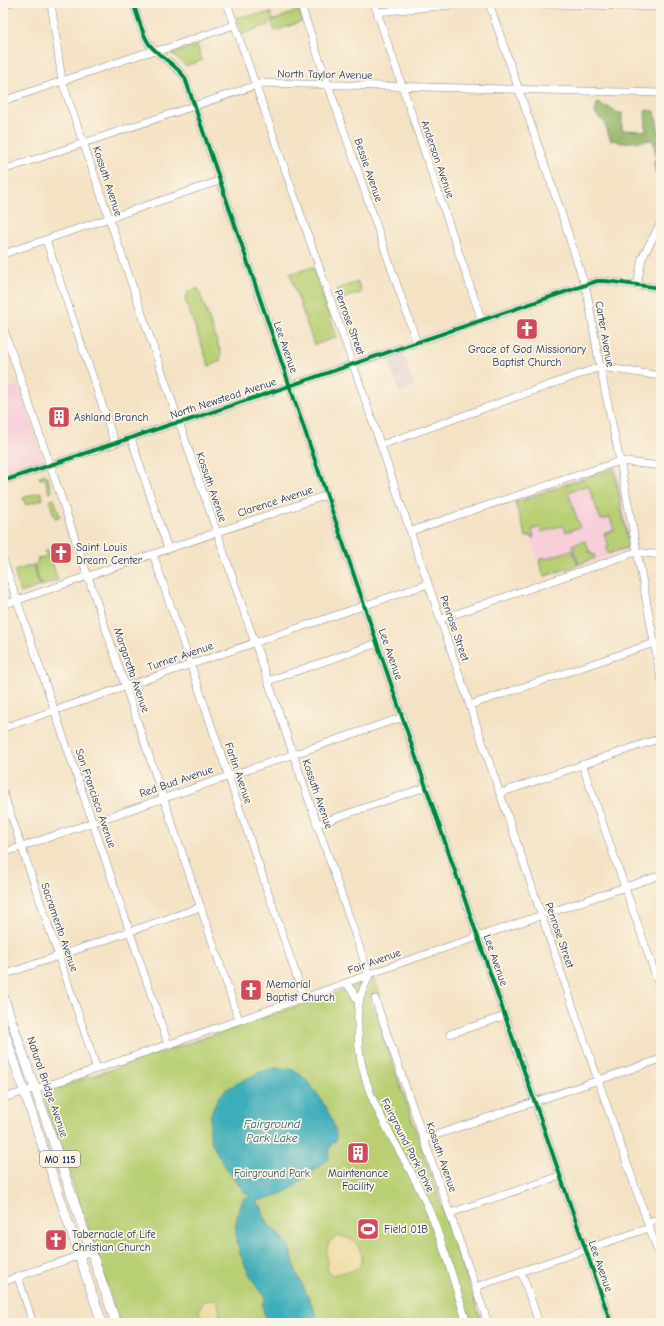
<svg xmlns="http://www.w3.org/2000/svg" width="664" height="1326" viewBox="0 0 664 1326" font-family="'Comic Neue',sans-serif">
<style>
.built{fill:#f6cfd9}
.industrial{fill:#d1bdcb}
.green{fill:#b8cf73;stroke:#6a7f68}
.forest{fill:#92b265;stroke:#567062}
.sand{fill:#eeda9e;stroke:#84847e}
.water{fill:#3dadb9;stroke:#2c6e8c}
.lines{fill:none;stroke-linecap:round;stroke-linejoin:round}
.minor-casing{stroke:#888892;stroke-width:8}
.major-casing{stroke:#888892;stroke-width:10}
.minor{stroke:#fff;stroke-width:7}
.major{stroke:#fff;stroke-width:9}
.cycleway-casing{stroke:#fcf5e5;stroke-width:6}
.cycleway{stroke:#00873e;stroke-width:4}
.labels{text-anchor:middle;stroke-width:3.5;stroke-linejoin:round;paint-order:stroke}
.shield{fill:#fcf5e5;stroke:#5e6a86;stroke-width:1}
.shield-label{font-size:10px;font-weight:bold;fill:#1b2f5e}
.street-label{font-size:11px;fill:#1b2f5e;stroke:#fcf5e5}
.poi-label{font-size:11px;fill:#1b2f5e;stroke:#fcf5e5;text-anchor:start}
.park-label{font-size:11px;fill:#425763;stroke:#fcf5e5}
.water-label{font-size:12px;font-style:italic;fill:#275b7e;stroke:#fcf5e5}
</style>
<rect width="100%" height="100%" fill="#fcf5e5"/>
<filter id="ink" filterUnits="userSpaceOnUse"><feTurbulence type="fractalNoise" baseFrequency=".025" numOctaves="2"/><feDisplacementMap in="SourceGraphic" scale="8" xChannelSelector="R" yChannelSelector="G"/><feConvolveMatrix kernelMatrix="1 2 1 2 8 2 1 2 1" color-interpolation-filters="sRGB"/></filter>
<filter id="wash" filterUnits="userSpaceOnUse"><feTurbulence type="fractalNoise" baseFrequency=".012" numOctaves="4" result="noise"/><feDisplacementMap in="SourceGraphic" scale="16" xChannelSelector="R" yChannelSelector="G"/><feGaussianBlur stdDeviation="0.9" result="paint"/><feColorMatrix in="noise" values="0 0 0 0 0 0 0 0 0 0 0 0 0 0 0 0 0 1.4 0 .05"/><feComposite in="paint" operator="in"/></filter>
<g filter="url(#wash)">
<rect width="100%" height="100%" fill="#f4e2c5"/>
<!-- built -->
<g class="built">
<path d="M19 385 44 462 43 464 3 477V390Z"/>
<path d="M614 466 617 468 631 548 545 578 530 537 526 538 513 501Z"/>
</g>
<!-- industrial -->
<path class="industrial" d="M403 352 414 387 399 392 388 357Z"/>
<!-- green -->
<g class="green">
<path d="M299 10 303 21 275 31 271 21 268 22 269 25 242 34 236 17 271 13 272 19 275 20Z"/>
<path d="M197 45 202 60 186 66 172 54Z"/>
<path d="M313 267 337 337 314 345 290 274Z"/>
<path d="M358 282 361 293 340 299 337 289Z"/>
<path d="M198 288 221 353 220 361 209 366 185 299 188 292Z"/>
<path d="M614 468 629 547 608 554 606 548 609 546 604 534 614 530 610 517 601 520 588 485 568 492 580 527 566 532 563 525 542 532 540 527 532 530 534 537 533 538 531 536 526 537 515 502Z"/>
<path d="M45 474 47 476 52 492 49 493 45 478 40 479 39 476Z"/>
<path d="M41 492 43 499 26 505 23 498Z"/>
<path d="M54 499 60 517 55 518 49 501Z"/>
<path d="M585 541 590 553H591L592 555 594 554 595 558 579 564 572 545Z"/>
<path d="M48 550 58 580 41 586 34 565 38 563 37 559 47 556 45 551Z"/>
<path d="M572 550 578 565 544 576 539 562 541 559 544 557 545 559Z"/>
<path d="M33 565 40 586 21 593 14 571Z"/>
<path d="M373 979 375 980 381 996 376 993 372 994C367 999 370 1002 373 1006L482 1323H120L44 1099 45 1094 48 1091 345 990 359 984 366 994Z"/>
</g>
<!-- forest -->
<path class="forest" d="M597 103 613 109 615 112 622 113V130L646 131 645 110 655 111 661 143V173H655L654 160H657L653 140 620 143 616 140 611 141 604 122 595 114Z"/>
<!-- sand -->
<g class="sand">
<path d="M339 1236C344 1237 349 1238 353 1241 360 1246 366 1260 359 1267 353 1272 339 1273 332 1275L328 1272C327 1258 322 1241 339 1236Z"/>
<path d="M215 1300 218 1302 220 1314C212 1324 200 1322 199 1309L204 1301Z"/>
</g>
<!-- water -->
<path class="water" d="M274 1068C281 1068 289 1068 295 1071 312 1080 339 1123 336 1141L332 1143 328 1153 329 1159 295 1186 284 1193 262 1200 259 1199 257 1203 261 1206 264 1215 269 1225 284 1239 290 1249 296 1271 320 1323H269L264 1313 262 1303 265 1300 264 1294 260 1292C247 1271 234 1249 236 1223 237 1213 239 1205 245 1197L248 1199 250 1195 244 1192 222 1162 212 1143 210 1136V1117L216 1101 225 1090 257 1073Z"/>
</g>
<g filter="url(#ink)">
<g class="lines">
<!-- minor casing -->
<g class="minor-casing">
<g id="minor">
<path d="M51 3 62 81 369 975C366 985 360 993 359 1003 357 1012 358 1021 358 1030 358 1095 395 1136 421 1192 441 1234 453 1279 467 1323"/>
<path d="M133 3C138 16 141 32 149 44 159 57 176 64 185 78L426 787 611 1323"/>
<path d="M227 3 355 370 598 1080 661 1261"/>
<path d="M300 3 417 343"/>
<path d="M374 3 482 321"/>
<path d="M489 3 561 212 587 292 600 367 620 461 661 679"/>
<path d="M515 3 661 7"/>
<path d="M3 6 10 3"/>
<path d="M377 12 472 3"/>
<path d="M3 101 145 53 165 49 234 25"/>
<path d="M3 170 263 83 661 93"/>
<path d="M46 240 115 443"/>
<path d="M3 254 219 181"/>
<path d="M637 285 642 258 661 223"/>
<path d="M3 327 239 1020"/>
<path d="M131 438 168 549"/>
<path d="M381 445 600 367 661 376"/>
<path d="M3 481 172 424 186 421 597 281H606L661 288"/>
<path d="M411 531 620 461 661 466"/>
<path d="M153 554 304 998"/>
<path d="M3 559 168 1044"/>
<path d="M3 605 327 495"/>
<path d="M441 619 636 552 661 555"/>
<path d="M268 681 378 643"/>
<path d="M470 705 654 643 661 644"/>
<path d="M3 728 428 584"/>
<path d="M582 764 661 991"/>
<path d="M3 792 97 1069"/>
<path d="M500 793 661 738"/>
<path d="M317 824 426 787"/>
<path d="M3 853 403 717"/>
<path d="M3 975 201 907"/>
<path d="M346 983 353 992 359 1004"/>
<path d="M375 999 488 1323"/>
<path d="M450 1034 505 1016"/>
<path d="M3 1098 61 1081 304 998 409 960 661 875"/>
<path d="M424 1139 661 1059"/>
<path d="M450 1213 560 1176"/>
<path d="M648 1222 661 1218"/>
<path d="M521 1271 539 1323"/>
<path d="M18 1277 33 1323"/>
<path d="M3 1282 92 1251"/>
<path d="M475 1287 649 1228"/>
</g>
</g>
<!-- major casing -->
<g class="major-casing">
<g id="major">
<path d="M3 996 116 1323"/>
<path d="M3 1028 102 1323"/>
</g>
</g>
<!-- minor -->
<use href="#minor" class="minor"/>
<!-- major -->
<use href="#major" class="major"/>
<!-- cycleway casing -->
<g class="cycleway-casing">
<g id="cycleway">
<path d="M133 3C138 16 141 32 149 44 159 57 176 64 185 78L426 787 611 1323"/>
<path d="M3 481 172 424 186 421 597 281H606L661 288"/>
</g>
</g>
<!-- cycleway -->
<use href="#cycleway" class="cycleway"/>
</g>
</g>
<!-- icons -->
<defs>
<g id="church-square" transform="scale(1.15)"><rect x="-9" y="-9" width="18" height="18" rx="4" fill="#d1495b" stroke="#fcf5e5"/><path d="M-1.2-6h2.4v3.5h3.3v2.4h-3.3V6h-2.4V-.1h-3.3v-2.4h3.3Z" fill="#fff"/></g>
<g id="building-square" transform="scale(1.15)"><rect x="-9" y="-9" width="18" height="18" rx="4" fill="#d1495b" stroke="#fcf5e5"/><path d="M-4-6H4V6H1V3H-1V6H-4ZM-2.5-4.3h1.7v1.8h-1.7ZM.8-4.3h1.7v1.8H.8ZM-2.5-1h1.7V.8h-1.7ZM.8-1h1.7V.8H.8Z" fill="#fff"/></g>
<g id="stadium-square" transform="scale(1.15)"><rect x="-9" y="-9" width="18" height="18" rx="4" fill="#d1495b" stroke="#fcf5e5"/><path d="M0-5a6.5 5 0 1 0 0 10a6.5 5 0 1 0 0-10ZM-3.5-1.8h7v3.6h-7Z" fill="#fff"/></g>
</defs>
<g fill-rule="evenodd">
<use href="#church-square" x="527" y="329"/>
<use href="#building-square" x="59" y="417"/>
<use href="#church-square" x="61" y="553"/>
<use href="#church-square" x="251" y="990"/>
<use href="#building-square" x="358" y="1153"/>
<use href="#stadium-square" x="368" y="1229"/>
<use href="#church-square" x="56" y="1240"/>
</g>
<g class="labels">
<!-- shield labels -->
<rect class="shield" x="40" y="1151" width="40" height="16" rx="3"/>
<g class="shield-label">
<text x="60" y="1163">MO 115</text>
</g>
<!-- street labels -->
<g class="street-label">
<text transform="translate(325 74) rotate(1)" y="4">North Taylor Avenue</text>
<text transform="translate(438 159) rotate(71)" y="4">Anderson Avenue</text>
<text transform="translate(369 170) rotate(71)" y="4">Bessie Avenue</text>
<text transform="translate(108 181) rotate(72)" y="4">Kossuth Avenue</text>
<text transform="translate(350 322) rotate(70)" y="4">Penrose Street</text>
<text transform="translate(605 334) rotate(80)" y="4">Carter Avenue</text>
<text transform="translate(286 347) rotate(71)" y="4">Lee Avenue</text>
<text transform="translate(223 398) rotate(-18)" y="4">North Newstead Avenue</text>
<text transform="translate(212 487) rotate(71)" y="4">Kossuth Avenue</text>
<text transform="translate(275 501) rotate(-18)" y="4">Clarence Avenue</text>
<text transform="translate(455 628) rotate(71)" y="4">Penrose Street</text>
<text transform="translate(391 654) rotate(71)" y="4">Lee Avenue</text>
<text transform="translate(180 656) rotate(-19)" y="4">Turner Avenue</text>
<text transform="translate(132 670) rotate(71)" y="4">Margaretta Avenue</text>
<text transform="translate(239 773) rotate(71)" y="4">Farlin Avenue</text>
<text transform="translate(176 781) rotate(-19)" y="4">Red Bud Avenue</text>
<text transform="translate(318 794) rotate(71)" y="4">Kossuth Avenue</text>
<text transform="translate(96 798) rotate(71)" y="4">San Francisco Avenue</text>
<text transform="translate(60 927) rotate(71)" y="4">Sacramento Avenue</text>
<text transform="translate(560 935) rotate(71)" y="4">Penrose Street</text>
<text transform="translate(496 960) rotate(71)" y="4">Lee Avenue</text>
<text transform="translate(374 961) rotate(-20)" y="4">Fair Avenue</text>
<text transform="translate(48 1087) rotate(71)" y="4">Natural Bridge Avenue</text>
<text transform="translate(408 1145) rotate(63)" y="4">Fairground Park Drive</text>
<text transform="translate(442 1157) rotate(71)" y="4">Kossuth Avenue</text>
<text transform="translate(601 1266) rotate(71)" y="4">Lee Avenue</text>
</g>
<!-- poi labels -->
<g class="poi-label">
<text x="527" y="353" text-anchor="middle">Grace of God Missionary<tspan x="527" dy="13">Baptist Church</tspan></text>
<text x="74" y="421">Ashland Branch</text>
<text x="76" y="551">Saint Louis<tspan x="76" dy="13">Dream Center</tspan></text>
<text x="266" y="988">Memorial<tspan x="266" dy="13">Baptist Church</tspan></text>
<text x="358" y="1177" text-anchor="middle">Maintenance<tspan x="358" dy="13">Facility</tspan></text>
<text x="384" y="1233">Field 01B</text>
<text x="72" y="1238">Tabernacle of Life<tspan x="72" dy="13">Christian Church</tspan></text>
</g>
<!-- park labels -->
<g class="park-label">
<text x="272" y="1177">Fairground Park</text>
</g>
<!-- water labels -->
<g class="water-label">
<text x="272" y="1128">Fairground<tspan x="272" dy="14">Park Lake</tspan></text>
</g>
</g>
<!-- margin -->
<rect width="664" height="1326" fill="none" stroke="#fcf5e5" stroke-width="16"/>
</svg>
